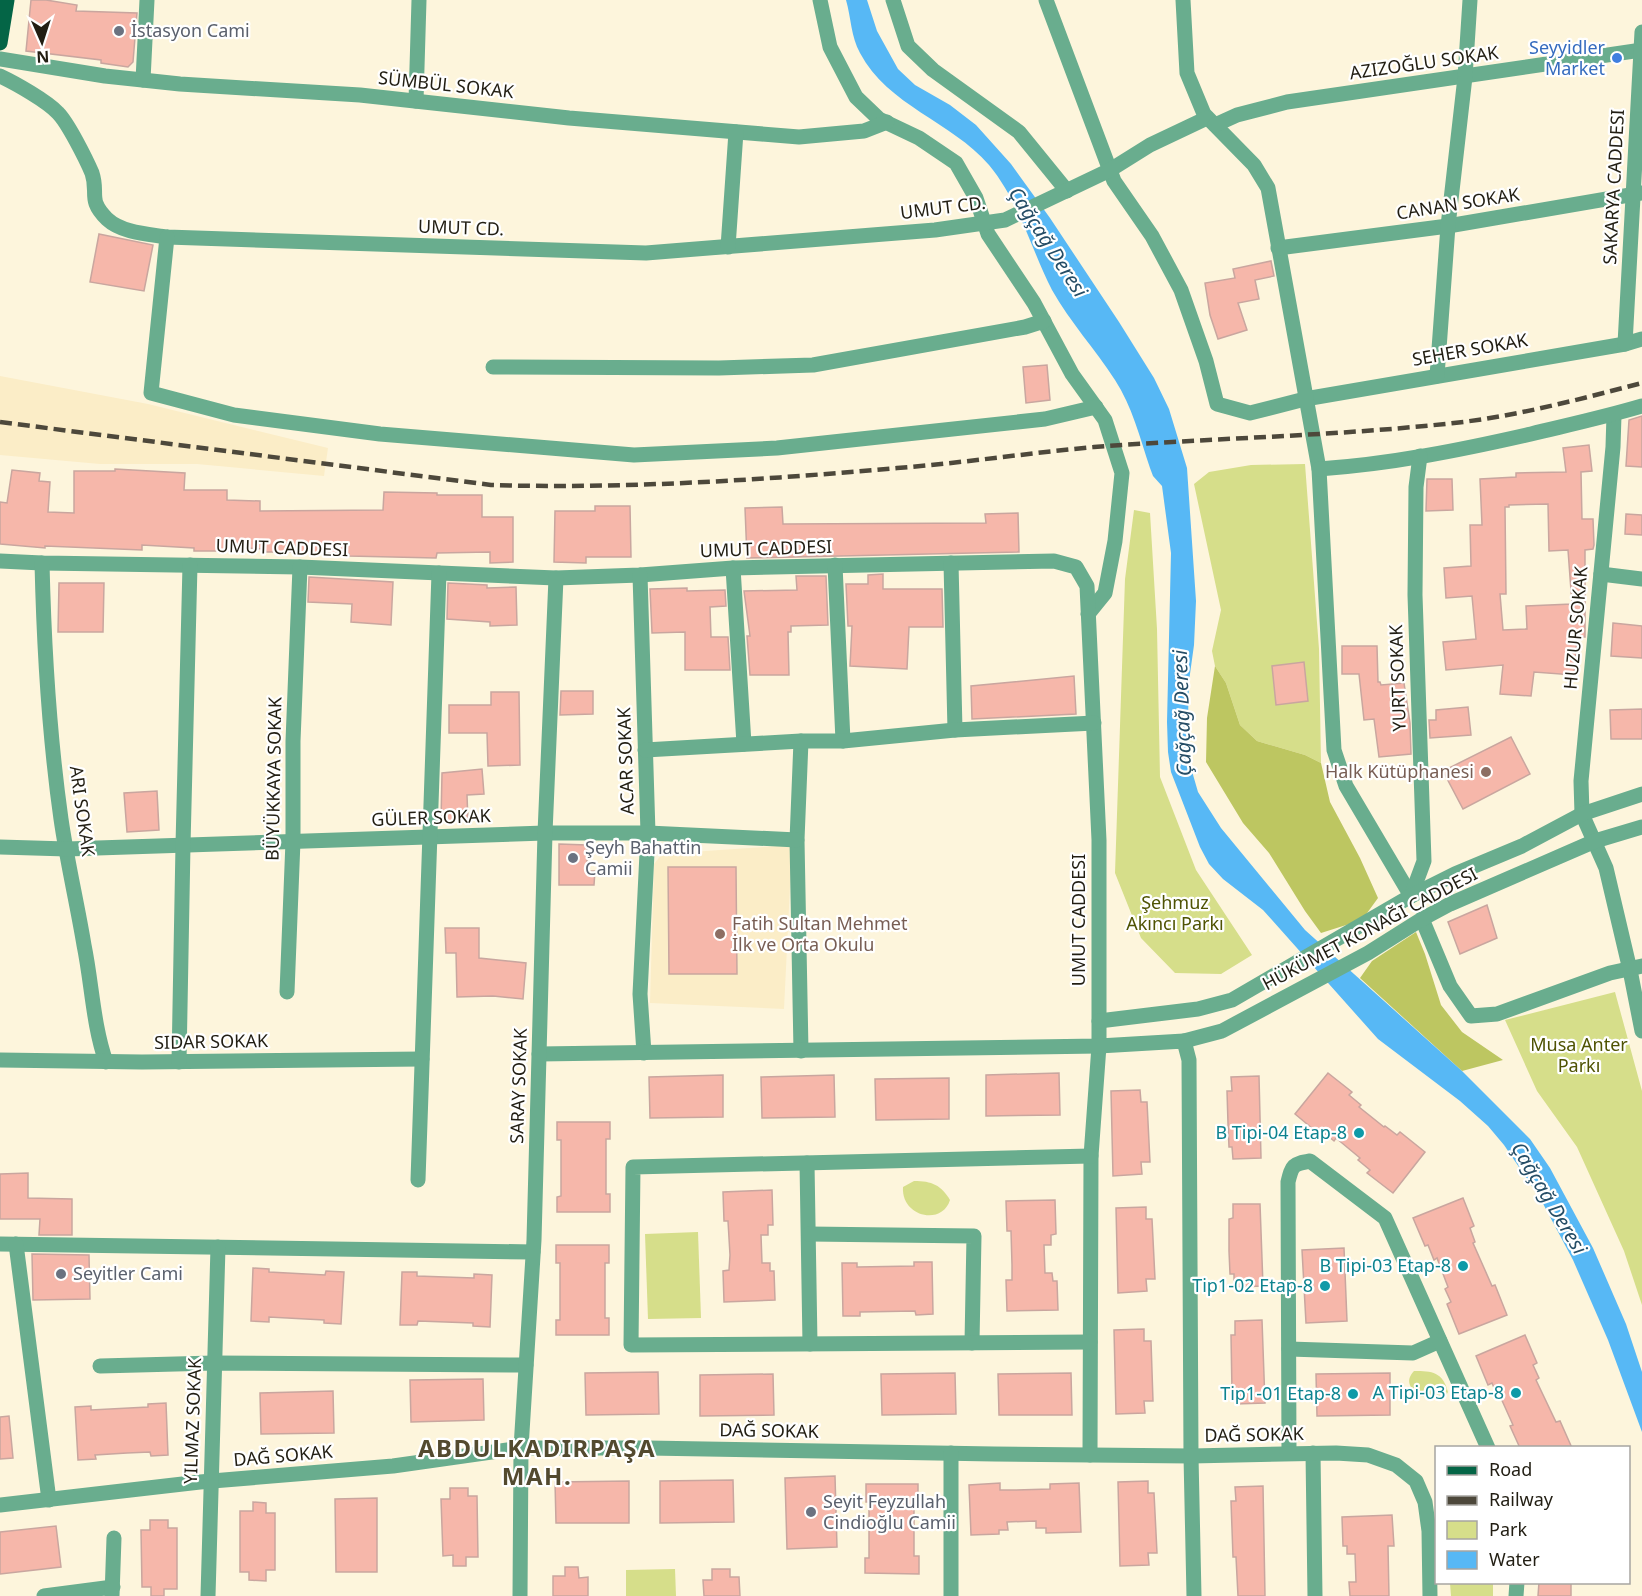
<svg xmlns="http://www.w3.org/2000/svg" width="1642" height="1596" viewBox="0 0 1642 1596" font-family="'Noto Sans',sans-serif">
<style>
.built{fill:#fbedc7}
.green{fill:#d6de8a}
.forest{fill:#bdc661}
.water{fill:#57b8f5}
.building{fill:#f6b7aa;stroke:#c9a69f;stroke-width:1.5;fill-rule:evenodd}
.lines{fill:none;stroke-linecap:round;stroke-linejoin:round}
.minor{stroke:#69ad8e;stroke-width:15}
.major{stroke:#046546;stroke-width:15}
.rail{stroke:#4d483b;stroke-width:4.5;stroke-dasharray:12 6;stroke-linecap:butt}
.worship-dot{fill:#6b7280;stroke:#fff;stroke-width:2}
.shop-dot{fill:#3f7fe0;stroke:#fff;stroke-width:2}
.education-dot{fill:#8d6e63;stroke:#fff;stroke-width:2}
.culture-dot{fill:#0f9aa8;stroke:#fff;stroke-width:2}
.labels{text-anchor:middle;stroke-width:4.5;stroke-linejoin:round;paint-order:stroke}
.worship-label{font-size:18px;fill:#5b616d;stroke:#fff;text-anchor:start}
.shop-label{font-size:18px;fill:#366cbe;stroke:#fff;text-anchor:end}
.street-label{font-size:18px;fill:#221e13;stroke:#fff}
.education-label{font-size:18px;fill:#785e54;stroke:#fff;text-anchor:end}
.park-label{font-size:18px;fill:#4f5303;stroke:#fff}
.culture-label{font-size:18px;fill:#0d838f;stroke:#fff;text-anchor:end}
.water-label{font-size:20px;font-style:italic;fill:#254d66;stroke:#fff}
.district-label{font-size:24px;font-weight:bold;letter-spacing:1.5px;fill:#534a2f;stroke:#fff}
</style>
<rect width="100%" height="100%" fill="#fdf5dc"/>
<!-- built -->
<g class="built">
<path d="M0 376 148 404 328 448 324 476 197 464H100L0 455Z"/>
<path d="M792 845 784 1009 650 1003 654 864 662 854Z"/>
</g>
<!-- green -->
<g class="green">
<path d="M1305 464 1319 649 1321 763 1305 755 1257 741 1240 725 1226 683 1215 666 1212 651 1221 610 1194 484 1209 472 1251 465Z"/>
<path d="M1134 510 1150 513 1157 629 1160 777 1196 870 1252 955 1221 974 1175 973 1141 938 1115 873 1125 579Z"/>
<path d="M1615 992 1642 1091V1305L1624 1251 1577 1147 1537 1091 1505 1020Z"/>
<path d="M914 1181C932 1181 941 1185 950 1200 942 1226 901 1217 903 1187Z"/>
<path d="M698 1232 701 1318 648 1319 645 1234Z"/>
<path d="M1414 1371C1432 1371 1443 1372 1448 1392L1444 1399 1417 1396C1410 1386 1405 1381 1414 1371Z"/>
<path d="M675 1569 676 1596H626V1570Z"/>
<path d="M1450 1583H1493V1596H1451Z"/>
</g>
<!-- forest -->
<g class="forest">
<path d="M1215 666 1226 683 1240 725 1257 741 1305 755 1321 763 1330 802 1360 858 1378 898 1362 920 1321 933 1305 911 1269 853 1243 823 1206 762 1207 718Z"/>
<path d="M1416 932 1425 954 1441 1005 1462 1032 1503 1060 1462 1071 1360 978 1372 961Z"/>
</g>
<!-- water -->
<path class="water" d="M846 0H867L877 31 898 69 915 85 950 105 976 125 1011 164 1050 218 1119 322 1154 378 1169 409 1187 468 1196 601 1194 645 1189 681 1187 754 1198 792 1221 828 1305 930 1462 1071 1530 1139 1550 1168 1593 1248 1626 1324 1642 1372V1432L1608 1340 1573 1260 1540 1198 1504 1145 1488 1126 1460 1101 1378 1039 1263 910 1223 879 1209 864 1200 847 1171 772 1168 752 1167 722 1171 553 1162 486 1153 476 1150 468C1140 438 1132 406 1115 380 1095 349 1070 322 1052 290 1031 249 1019 201 989 165 951 121 888 106 860 53 851 37 851 17 846 0Z"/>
<!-- building -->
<g class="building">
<path d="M31 0H46L77 5 76 11 137 13 133 62 128 67 101 63V60L26 51Z"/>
<path d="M99 234 153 245 144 291 90 282Z"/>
<path d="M1271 261 1274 276 1255 280 1259 299 1238 303 1247 330 1218 339 1210 315 1205 283 1235 278 1233 269Z"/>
<path d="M1047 365 1050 400 1026 403 1023 367Z"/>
<path d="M1642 416V467L1626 466 1629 420Z"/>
<path d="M1589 445 1592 471 1581 472 1582 519H1593L1594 545 1593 549 1585 550V637H1577L1574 675 1534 672 1531 696 1500 694 1503 665 1446 670 1443 642 1476 639 1472 596 1446 598 1444 568 1471 566 1470 525H1482L1480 479 1516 477V473L1566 472 1563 448ZM1548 504 1549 551 1568 550 1572 604 1526 606 1527 629 1503 630 1500 594H1506L1505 507H1509V505Z"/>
<path d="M115 469 185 473 184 490H227V500L260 501V511L383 510 384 492 437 493V495H482V517H513V562L490 563V552L437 553 436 558 349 556V554L304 552H266L265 549 228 547V551H194V548L142 545V550L45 546V548L0 544V502L7 503 12 470 40 473 39 481 50 482 48 512 74 513V471H115Z"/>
<path d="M1427 479H1452L1453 510 1426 511Z"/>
<path d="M595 506H630L631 557H586V563L554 562 555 511H595Z"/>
<path d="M782 507 783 524 986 523 985 514 1018 513 1019 552 747 558 745 508Z"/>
<path d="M1626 514 1642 515V535L1625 534Z"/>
<path d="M883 574V589H942L943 627H909L907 669 850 666 852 626H848L846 584H868V575Z"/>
<path d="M796 576H826L828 625 791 626V632H788L789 675H750L747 636H750L744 591 797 590Z"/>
<path d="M309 577 393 582 391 625 351 622 352 604 308 602Z"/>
<path d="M59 583H104L103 632H58Z"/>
<path d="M448 583 487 585V588L516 587 517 625 490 626V622L447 619Z"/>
<path d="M687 588V591L725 590 726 606 710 607 711 637H728L730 670H685V632L652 633 650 589Z"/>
<path d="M1613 623 1642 626V658L1611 656Z"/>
<path d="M1342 646H1377L1378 682H1380L1381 685 1404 683 1410 723 1411 754 1379 757 1374 719 1364 720 1359 674H1342Z"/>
<path d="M1304 662 1308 701 1276 705 1272 666Z"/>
<path d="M1074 676 1076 714 972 719 971 686Z"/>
<path d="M561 691H593V714L560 715Z"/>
<path d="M491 692H519L520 765 488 766 487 733H449V705H491Z"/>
<path d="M1468 707 1471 735 1430 738 1429 720H1436V710Z"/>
<path d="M1642 709V739H1611L1610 710Z"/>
<path d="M1511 737 1530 774 1463 809 1443 771Z"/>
<path d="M482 769 484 794 467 795 468 821H441L442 773Z"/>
<path d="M157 791 159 830 127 832 124 793Z"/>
<path d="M559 844 587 845V871H595L594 885H559Z"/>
<path d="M668 867H736L737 974H669Z"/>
<path d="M1487 905 1497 938 1460 954 1448 922Z"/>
<path d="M445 928H479V958L526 963 523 999 493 996 457 997 456 953H446Z"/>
<path d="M1059 1073 1060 1115 986 1116V1075Z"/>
<path d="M1328 1073 1352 1092 1349 1095 1361 1105 1359 1107 1384 1127 1385 1126 1397 1135 1400 1132 1425 1152 1393 1193 1367 1173 1370 1170 1358 1160 1360 1158 1336 1138 1334 1141 1322 1131 1319 1134 1295 1114Z"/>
<path d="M723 1075V1117L650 1118 649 1077Z"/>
<path d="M834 1075 835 1117 762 1118 761 1077Z"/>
<path d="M1259 1076 1261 1158 1233 1159 1232 1147H1229L1228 1123 1227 1091H1232L1231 1077Z"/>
<path d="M949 1078V1119L876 1120 875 1079Z"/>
<path d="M1140 1090 1141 1102H1147L1150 1162H1141L1142 1174 1113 1176 1111 1091Z"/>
<path d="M557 1122H610V1139H606V1194H610V1212H557V1197L561 1196V1140H557Z"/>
<path d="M28 1173V1198L72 1199V1235H39L40 1219H0V1174Z"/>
<path d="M772 1190 773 1225H768V1235H761L762 1263H770V1271H774L775 1300 724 1302 723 1271 729 1270 730 1255 728 1221H724L723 1192Z"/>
<path d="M1463 1198 1474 1226 1470 1228 1475 1242 1473 1243 1492 1286 1495 1285 1507 1315 1459 1334 1447 1304 1451 1302 1445 1289 1448 1287 1437 1258 1434 1260 1428 1245 1425 1246 1413 1218Z"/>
<path d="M1055 1200 1056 1234 1051 1235V1245H1044L1045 1273H1052L1053 1281H1057L1058 1310 1007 1311 1006 1280H1012V1265L1011 1231H1007L1006 1201Z"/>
<path d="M1233 1204H1260L1263 1286 1234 1287V1274H1230L1229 1251V1219L1233 1218Z"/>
<path d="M1146 1207V1219H1152L1155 1279H1146L1147 1291 1118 1293 1116 1208Z"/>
<path d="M556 1245H609V1263H605V1318H609V1335H556V1320H560V1263H556Z"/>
<path d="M1344 1248 1347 1321 1306 1323 1302 1250Z"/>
<path d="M32 1254 89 1255 90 1299 33 1300Z"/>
<path d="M914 1262H932L933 1314 916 1315 915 1311 860 1312V1316H843L842 1263H857V1267L914 1266Z"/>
<path d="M253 1268 269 1269V1272L325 1275 326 1271 344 1272 341 1324 324 1323V1320L269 1317V1322L251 1321Z"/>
<path d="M402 1272H417V1276L474 1278V1274L492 1275 490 1327 473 1326V1323L418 1321 417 1325H400Z"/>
<path d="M1262 1320 1265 1403 1236 1404V1391H1232L1231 1335H1235V1321Z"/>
<path d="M1144 1329V1341H1151L1153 1401H1144L1145 1413 1116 1414 1114 1330Z"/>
<path d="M1525 1335 1537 1363 1533 1365 1539 1378 1536 1380 1556 1422 1560 1421 1572 1448H1520L1510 1426 1513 1425 1500 1396 1498 1397 1492 1383 1488 1385 1476 1356Z"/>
<path d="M658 1372 659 1414 586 1415 585 1373Z"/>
<path d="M955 1373 956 1414 882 1415 881 1374Z"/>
<path d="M1071 1373 1072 1415H999L998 1374Z"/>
<path d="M1390 1373V1415L1317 1416 1316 1374Z"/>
<path d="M773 1374 774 1415 700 1416V1375Z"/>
<path d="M483 1379 484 1420 411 1422 410 1380Z"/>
<path d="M333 1391 334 1433 261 1434 260 1393Z"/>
<path d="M166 1403 168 1455 151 1456 150 1452 127 1453 95 1455 96 1459 78 1460 75 1407 91 1406V1410L148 1407V1404Z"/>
<path d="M9 1416 13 1458 0 1459V1417Z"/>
<path d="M835 1476 837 1547 787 1549 785 1478Z"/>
<path d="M733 1480 734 1522 660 1523V1481Z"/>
<path d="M629 1481V1523H556L555 1482Z"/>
<path d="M1148 1481V1493H1154L1157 1553H1148L1149 1565 1120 1566 1118 1482Z"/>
<path d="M1000 1483V1490H1016L1050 1489V1484L1079 1483 1081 1532 1046 1533V1528H1036V1521L1007 1522 1008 1530H999V1534L971 1535 969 1485Z"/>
<path d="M866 1484H918V1501H914V1556H919V1574L865 1573V1558H869V1502H866Z"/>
<path d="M1263 1486 1265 1596H1238L1236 1557H1233L1231 1501H1236L1235 1487Z"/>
<path d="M450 1488H468V1496H477L478 1557H466V1566H453V1555L443 1556 441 1499H450Z"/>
<path d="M377 1498V1572H336L335 1499Z"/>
<path d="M253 1502 266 1503V1513H275V1570H266V1581L249 1580V1572H240V1511H253Z"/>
<path d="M1392 1515 1394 1546H1388L1389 1596H1350L1349 1582H1356L1355 1554H1347V1546H1343L1342 1517Z"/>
<path d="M150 1520H168V1528H177V1589H164V1596H151V1587H142L141 1530H150Z"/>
<path d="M56 1526 61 1567 0 1574V1532Z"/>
<path d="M565 1567H578L579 1578 588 1577V1596H553V1576H565Z"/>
<path d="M712 1569H730V1577H739L740 1596H704L703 1580H712Z"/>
<path d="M1539 1582H1571V1596H1538Z"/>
</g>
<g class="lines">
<!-- minor -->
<g class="minor">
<path d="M820 0 830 47 856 97 879 119 919 138 956 163 976 198 988 234 1034 303 1072 374 1105 420 1122 473 1115 541 1105 593 1088 614"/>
<path d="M893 0 908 46 933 70 1019 132 1067 191"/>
<path d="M1046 0 1114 181 1152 236 1181 290 1206 361 1217 404 1250 413 1305 399 1625 344 1642 339"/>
<path d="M1183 0 1187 73 1204 114 1254 165 1268 188 1319 469 1334 750 1346 786 1411 896"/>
<path d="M0 59 105 76 180 84 360 95 569 118 799 137 864 131 887 122"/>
<path d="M0 76C15 83 47 101 58 113 68 123 86 159 92 173 99 194 87 199 107 219 122 233 148 234 167 237L646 253 935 230 1005 220 1110 170 1150 145 1207 118"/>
<path d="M143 80 147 0"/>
<path d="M416 101 419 0"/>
<path d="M1215 125 1237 115 1287 102 1642 50"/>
<path d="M167 237 151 393 234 415 380 434 634 455 777 448 1045 419 1096 407"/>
<path d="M728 247 736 132"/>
<path d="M1278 248 1448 226 1642 193"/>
<path d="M1625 344 1642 32"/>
<path d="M493 367 719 368 813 365 1025 327 1044 321"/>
<path d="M1437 376 1448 226 1465 77 1470 0"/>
<path d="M1614 415 1613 447 1581 781 1582 814 1606 868 1630 970 1642 1031"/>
<path d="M1319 469C1391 464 1461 450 1531 434 1568 425 1605 417 1642 406"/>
<path d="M0 561 42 563 300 567 556 578 640 575 733 568 1054 561 1076 567 1087 586 1099 840V1046L1091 1156 1090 1455"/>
<path d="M42 563C44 649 49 734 61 819 67 861 77 903 84 945 92 984 93 1025 106 1062"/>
<path d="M951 563 955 730"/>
<path d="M835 565 843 741"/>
<path d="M733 568 744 744"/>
<path d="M1601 574 1642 579"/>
<path d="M640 575 648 833 640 994 644 1053"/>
<path d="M801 741 797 840 801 1051"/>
<path d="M645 750 801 741H843L955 730 1094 723"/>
<path d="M0 847 67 849 545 833H648L797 840"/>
<path d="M1411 896 1424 861 1415 595 1416 487 1420 456"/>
<path d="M1422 919 1450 986 1471 1016 1497 1014 1610 973 1642 966"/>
<path d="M287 992 293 841V741L300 567"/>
<path d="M1099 1021 1198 1009 1232 1000 1411 896 1455 874 1522 846 1582 814 1642 794"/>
<path d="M1184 1041 1222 1031 1368 953 1422 919 1450 904 1595 841 1642 827"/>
<path d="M539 1054 1099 1046 1184 1041 1189 1060 1191 1456 1194 1596"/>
<path d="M0 1060 142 1062 422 1059"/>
<path d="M179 1062 183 845 190 565"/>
<path d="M807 1163 810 1344"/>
<path d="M418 1180 439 573"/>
<path d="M809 1234 974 1236 972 1343"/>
<path d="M0 1244 533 1252"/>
<path d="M16 1244 49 1500"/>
<path d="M1090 1342 631 1345 633 1167 1091 1156"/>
<path d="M1289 1349 1413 1353 1440 1341"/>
<path d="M100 1366 214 1363 526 1365"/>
<path d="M1289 1453 1288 1182C1292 1165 1293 1164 1310 1161L1385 1218 1488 1448"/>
<path d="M1313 1453 1315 1596"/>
<path d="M0 1505 200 1482 393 1466 521 1448H648L994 1454 1191 1456 1336 1453 1368 1455 1396 1465 1416 1481 1425 1502 1429 1531 1430 1596"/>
<path d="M44 1596 113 1587"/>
<path d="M112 1596 114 1538"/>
<path d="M208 1596 218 1247"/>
<path d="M520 1596 521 1448 534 1240 545 833 556 578"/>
<path d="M951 1596V1453"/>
<path d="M1516 1596 1517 1582"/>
</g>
<!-- major -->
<path class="major" d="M0 43 7 0"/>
<!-- rail -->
<path class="rail" d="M0 422 491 485C626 489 762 480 897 468 963 463 1028 453 1094 447 1214 438 1335 436 1454 423 1518 416 1580 399 1642 383"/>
</g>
<!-- markers -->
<g class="worship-dot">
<circle cx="119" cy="31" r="6"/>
<circle cx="573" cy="858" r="6"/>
<circle cx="61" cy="1274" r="6"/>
<circle cx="811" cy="1512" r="6"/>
</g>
<circle class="shop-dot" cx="1617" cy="58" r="6"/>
<g class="education-dot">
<circle cx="1486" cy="772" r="6"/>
<circle cx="720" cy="934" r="6"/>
</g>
<g class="culture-dot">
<circle cx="1359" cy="1133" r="6"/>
<circle cx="1463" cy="1266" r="6"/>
<circle cx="1325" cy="1286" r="6"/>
<circle cx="1516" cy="1393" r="6"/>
<circle cx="1353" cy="1394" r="6"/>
</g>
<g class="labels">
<!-- worship labels -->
<g class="worship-label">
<text x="131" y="37">İstasyon Cami</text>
<text x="585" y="854">Şeyh Bahattin<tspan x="585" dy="21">Camii</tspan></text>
<text x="73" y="1280">Seyitler Cami</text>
<text x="823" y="1508">Seyit Feyzullah<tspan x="823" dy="21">Cindioğlu Camii</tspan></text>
</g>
<!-- shop labels -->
<g class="shop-label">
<text x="1605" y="54">Seyyidler<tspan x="1605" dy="21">Market</tspan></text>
</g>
<!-- street labels -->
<g class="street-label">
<text transform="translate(1424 63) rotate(-8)" y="6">AZIZOĞLU SOKAK</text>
<text transform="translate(446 85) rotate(6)" y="6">SÜMBÜL SOKAK</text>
<text transform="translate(1614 187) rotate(-87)" y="6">SAKARYA CADDESI</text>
<text transform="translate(1458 204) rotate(-9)" y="6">CANAN SOKAK</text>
<text transform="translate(943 208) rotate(-7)" y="6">UMUT CD.</text>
<text transform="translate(461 228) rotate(2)" y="6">UMUT CD.</text>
<text transform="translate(1470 350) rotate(-10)" y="6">SEHER SOKAK</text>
<text transform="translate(282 548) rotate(2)" y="6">UMUT CADDESI</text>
<text transform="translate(766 549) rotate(-2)" y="6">UMUT CADDESI</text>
<text transform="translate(1576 628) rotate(-85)" y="6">HUZUR SOKAK</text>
<text transform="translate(1398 678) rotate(-92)" y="6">YURT SOKAK</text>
<text transform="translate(626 761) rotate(-92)" y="6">ACAR SOKAK</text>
<text transform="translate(274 779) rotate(-89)" y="6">BÜYÜKKAYA SOKAK</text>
<text transform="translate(82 811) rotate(82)" y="6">ARI SOKAK</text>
<text transform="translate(431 818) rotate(-2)" y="6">GÜLER SOKAK</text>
<text transform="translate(1079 920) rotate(-90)" y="6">UMUT CADDESI</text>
<text transform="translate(1370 929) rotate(-28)" y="6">HÜKÜMET KONAĞI CADDESI</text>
<text transform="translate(211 1042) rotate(-1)" y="6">SIDAR SOKAK</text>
<text transform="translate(519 1086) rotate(-88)" y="6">SARAY SOKAK</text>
<text transform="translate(193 1421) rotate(-88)" y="6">YILMAZ SOKAK</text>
<text transform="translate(769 1431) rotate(1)" y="6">DAĞ SOKAK</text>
<text transform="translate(1254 1435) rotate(-1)" y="6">DAĞ SOKAK</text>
<text transform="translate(283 1456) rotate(-5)" y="6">DAĞ SOKAK</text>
</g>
<!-- education labels -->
<g class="education-label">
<text x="1474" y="778">Halk Kütüphanesi</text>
<text x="732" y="930" text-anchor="start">Fatih Sultan Mehmet<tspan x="732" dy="21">İlk ve Orta Okulu</tspan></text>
</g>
<!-- park labels -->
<g class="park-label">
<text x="1175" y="909">Şehmuz<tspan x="1175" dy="21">Akıncı Parkı</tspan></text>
<text x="1579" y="1051">Musa Anter<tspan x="1579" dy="21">Parkı</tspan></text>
</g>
<!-- culture labels -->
<g class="culture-label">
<text x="1347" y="1139">B Tipi-04 Etap-8</text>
<text x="1451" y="1272">B Tipi-03 Etap-8</text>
<text x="1313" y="1292">Tip1-02 Etap-8</text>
<text x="1504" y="1399">A Tipi-03 Etap-8</text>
<text x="1341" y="1400">Tip1-01 Etap-8</text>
</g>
<!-- water labels -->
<g class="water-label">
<text transform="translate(1048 242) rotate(57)" y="7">Çağçağ Deresi</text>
<text transform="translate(1182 713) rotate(-92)" y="7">Çağçağ Deresi</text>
<text transform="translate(1549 1198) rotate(59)" y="7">Çağçağ Deresi</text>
</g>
<!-- district labels -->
<g class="district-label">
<text x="537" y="1457">ABDULKADIRPAŞA<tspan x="537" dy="28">MAH.</tspan></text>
</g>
</g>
<!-- legend -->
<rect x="1435" y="1446" width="195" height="138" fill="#ffffff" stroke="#a7a5a1" stroke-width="1.5"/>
<rect x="1447" y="1466" width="30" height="9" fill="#046546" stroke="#a7a5a1" stroke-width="1.5"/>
<text x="1489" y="1476" font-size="18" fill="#221e13">Road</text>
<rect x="1447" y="1496" width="30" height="9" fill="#4d483b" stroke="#a7a5a1" stroke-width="1.5"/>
<text x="1489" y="1506" font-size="18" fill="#221e13">Railway</text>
<rect x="1447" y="1521" width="30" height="18" fill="#d6de8a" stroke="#a7a5a1" stroke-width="1.5"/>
<text x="1489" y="1536" font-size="18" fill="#221e13">Park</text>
<rect x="1447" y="1551" width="30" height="18" fill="#57b8f5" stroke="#a7a5a1" stroke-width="1.5"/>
<text x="1489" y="1566" font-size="18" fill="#221e13">Water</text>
<!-- north arrow -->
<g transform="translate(42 42) rotate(177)" stroke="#ffffff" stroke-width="4.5" paint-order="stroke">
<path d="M0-4.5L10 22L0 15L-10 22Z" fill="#221e13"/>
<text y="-9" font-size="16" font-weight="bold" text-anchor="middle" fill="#221e13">N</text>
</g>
</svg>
